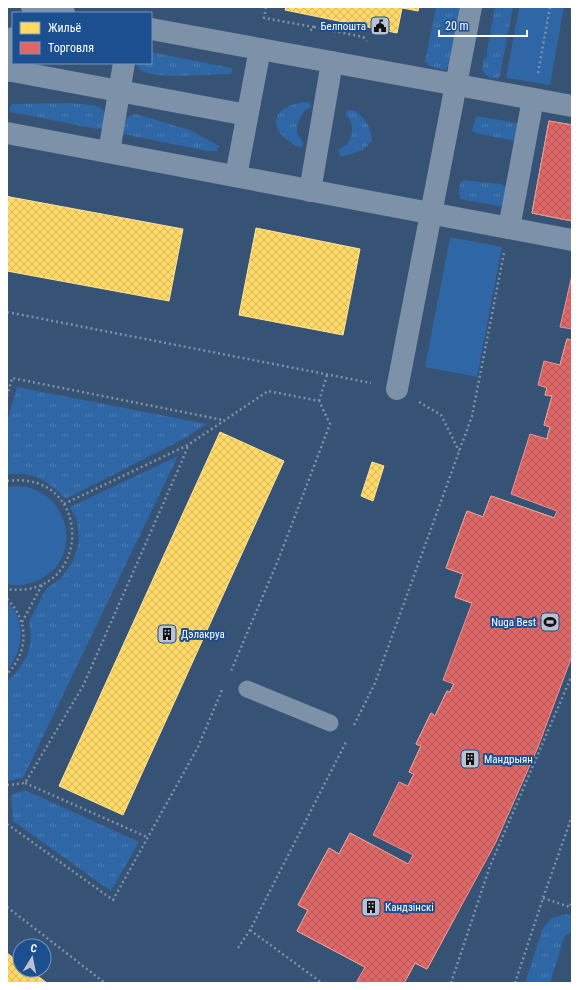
<svg xmlns="http://www.w3.org/2000/svg" width="579" height="990" viewBox="0 0 579 990" font-family="'Roboto Condensed',sans-serif">
<style>
.grass{fill:url(#grass-tufts)}
.park{fill:#2f66a5}
.homes{fill:url(#homes-cross-hatch);stroke:#ffe494}
.shops{fill:url(#shops-cross-hatch);stroke:#e99494}
.lines{fill:none;stroke-linecap:round;stroke-linejoin:round}
.path{stroke:#7d92a8;stroke-width:2.5;stroke-dasharray:2 3;stroke-linecap:butt}
.lane{stroke:#7d92a8;stroke-width:17}
.street{stroke:#7d92a8;stroke-width:22}
.labels{text-anchor:middle;stroke-width:4;stroke-linejoin:round;paint-order:stroke}
.poi-label{font-size:11px;fill:#fff;stroke:#1b4f8f;text-anchor:start}
</style>
<defs>
<pattern id="grass-tufts" width="24" height="20" patternUnits="userSpaceOnUse"><rect width="24" height="20" fill="#2f66a5"/><path d="M3 7l-1-3M5 7V3M7 7l1-3M15 17l-1-3M17 17v-4M19 17l1-3" fill="none" stroke="#4e7db2"/></pattern>
<pattern id="homes-cross-hatch" width="8" height="8" patternUnits="userSpaceOnUse"><rect width="8" height="8" fill="#ffd966"/><path d="M0 0l8 8M0 8l8-8" fill="none" stroke="#d2b660"/></pattern>
<pattern id="shops-cross-hatch" width="8" height="8" patternUnits="userSpaceOnUse"><rect width="8" height="8" fill="#e06666"/><path d="M0 0l8 8M0 8l8-8" fill="none" stroke="#ac5d5d"/></pattern>
</defs>
<rect width="100%" height="100%" fill="#365274"/>
<!-- grass -->
<g class="grass">
<path d="M436 7H460L459 9 464 11 454 62 444 70 429 66 425 61Z"/>
<path d="M495 7H513L500 75 498 79 488 77 482 70 484 58H487V51Z"/>
<path d="M151 52 231 68 232 69V72L231 74C209 74 163 79 144 72 140 70 137 67 136 63H151Z"/>
<path d="M303 102H309L311 107 304 111 298 122 297 132 303 143 301 148C287 142 265 126 282 110 288 105 296 104 303 102Z"/>
<path d="M70 103C80 105 102 102 106 115 107 119 106 124 105 128L97 129 11 112 9 109 12 104Z"/>
<path d="M347 110C362 109 372 128 372 141L363 150 341 157 338 150C343 147 348 144 350 139 354 131 352 120 346 115Z"/>
<path d="M136 114 190 130 219 146 217 151H207L123 134C124 123 123 116 136 114Z"/>
<path d="M476 116 534 126 520 142 479 134 472 131Z"/>
<path d="M462 180 501 184 516 192 515 209 460 199 459 187Z"/>
<path d="M17 387 207 424 185 438 66 499C49 482 32 470 7 475V421Z"/>
<path d="M178 456 23 778 7 781V682L18 670 28 654 31 638 29 622 46 589 61 578 73 561 79 541 77 520 70 507Z"/>
<path d="M25 790 139 842 111 891 13 821 11 795Z"/>
<path d="M565 914 572 916V932L565 935 550 983H525L543 928 552 918Z"/>
</g>
<!-- park -->
<g class="park">
<path d="M519 7H564L550 85 506 78Z"/>
<path d="M450 237 502 247 477 377 425 367Z"/>
<path d="M7 487C67 477 91 561 34 582 26 585 16 587 7 584Z"/>
<path d="M7 602C10 605 13 608 15 612 26 632 20 654 7 671Z"/>
</g>
<!-- homes -->
<g class="homes">
<path d="M286 7H419L418 11 402 8 397 33 285 10Z"/>
<path d="M549 121 572 125V221L532 213Z"/>
<path d="M7 196 10 197 7 213Z"/>
<path d="M10 197 183 229 169 301 7 271V213Z"/>
<path d="M256 228 360 249 343 335 239 315Z"/>
<path d="M567 339 572 340V461L555 457 557 449 545 446 550 427 544 425 552 396 545 395 547 388 554 364 560 365Z"/>
<path d="M220 432 284 461 123 815 59 786Z"/>
<path d="M372 462 384 466 373 501 361 496Z"/>
<path d="M491 496 572 524V611L562 636 455 597 463 574 446 568 467 511 483 517Z"/>
<path d="M480 671 533 696 528 705 547 713 494 828 478 821 473 832 418 807 423 797 410 791 412 788 408 786 414 774 409 772 421 746 416 744 431 713 435 716 447 691 450 692 456 679 460 682 463 675 476 681Z"/>
<path d="M350 833 451 887 440 909 455 917 427 969 415 963 404 983H395L297 931 308 910 298 905 329 848 339 854Z"/>
<path d="M7 953 20 963V970H30L47 983H7Z"/>
</g>
<!-- shops -->
<g class="shops">
<path d="M549 121 572 125V221L532 213Z"/>
<path d="M572 275V329L560 327Z"/>
<path d="M567 339 572 340V656L538 747 496 842 427 969 415 963 404 983H356L365 967 297 931 308 910 298 905 329 848 339 854 350 833 408 864 413 855 373 835 399 782 408 786 414 774 409 772 421 746 416 744 431 713 435 716 447 691 450 692 454 684 443 680 472 603 455 597 463 574 446 568 467 511 483 517 491 496 554 518 557 511 511 494 530 434 547 439 550 427 544 425 552 396 545 395 547 388 538 385 544 361 560 365Z"/>
</g>
<g class="lines">
<!-- path -->
<g class="path">
<path d="M266 7 264 18 314 27 310 31"/>
<path d="M314 27 363 37 367 41"/>
<path d="M538 73 550 7"/>
<path d="M7 312 371 383"/>
<path d="M7 396 12 378 223 420"/>
<path d="M319 401 327 375"/>
<path d="M419 402 441 415 459 451"/>
<path d="M7 481C95 469 93 601 7 589"/>
<path d="M64 504 188 445 268 391 319 401 330 424 279 558 231 671"/>
<path d="M7 599C29 621 29 652 7 674"/>
<path d="M22 622 42 585"/>
<path d="M354 725 375 683 472 416 504 253"/>
<path d="M25 783 147 837"/>
<path d="M7 785 25 783 83 686 182 461 188 446"/>
<path d="M7 824 113 900 198 747 222 690"/>
<path d="M543 898 570 907 572 900"/>
<path d="M7 907 105 983"/>
<path d="M250 930 322 983"/>
<path d="M238 948 250 930 346 742"/>
<path d="M451 983 490 866 572 675"/>
<path d="M515 983 543 898 572 816"/>
</g>
<!-- lane -->
<path class="lane" d="M247 689 330 723"/>
<!-- street -->
<g class="street">
<path d="M32 7 64 13"/>
<path d="M151 29 572 106"/>
<path d="M7 70 247 115"/>
<path d="M7 71 13 38"/>
<path d="M7 133 572 240"/>
<path d="M109 152 124 63"/>
<path d="M236 176 260 49"/>
<path d="M310 191 332 62"/>
<path d="M509 228 533 99"/>
<path d="M397 389 471 7"/>
</g>
</g>
<!-- icons -->
<defs>
<g id="civic-square" transform="scale(1)"><rect x="-9" y="-9" width="18" height="18" rx="4" fill="#b9c2ce" stroke="#1b4f8f"/><path d="M-.6-6.5H3V-4.5H.6V-3L4-1V1h2V6H-6V1h2V-1L-.6-3ZM-1.2 2.5V6h2.4V2.5Z" fill="#111"/></g>
<g id="stadium-square" transform="scale(1)"><rect x="-9" y="-9" width="18" height="18" rx="4" fill="#b9c2ce" stroke="#1b4f8f"/><path d="M0-5a6.5 5 0 1 0 0 10a6.5 5 0 1 0 0-10ZM-3.5-1.8h7v3.6h-7Z" fill="#111"/></g>
<g id="building-square" transform="scale(1)"><rect x="-9" y="-9" width="18" height="18" rx="4" fill="#b9c2ce" stroke="#1b4f8f"/><path d="M-4-6H4V6H1V3H-1V6H-4ZM-2.5-4.3h1.7v1.8h-1.7ZM.8-4.3h1.7v1.8H.8ZM-2.5-1h1.7V.8h-1.7ZM.8-1h1.7V.8H.8Z" fill="#111"/></g>
</defs>
<g fill-rule="evenodd">
<use href="#civic-square" x="380" y="26"/>
<use href="#stadium-square" x="550" y="622"/>
<use href="#building-square" x="167" y="634"/>
<use href="#building-square" x="470" y="759"/>
<use href="#building-square" x="371" y="907"/>
</g>
<g class="labels">
<!-- poi labels -->
<g class="poi-label">
<text x="366" y="30" text-anchor="end">Белпошта</text>
<text x="536" y="626" text-anchor="end">Nuga Best</text>
<text x="181" y="638">Дэлакруа</text>
<text x="484" y="763">Мандрыян</text>
<text x="385" y="911">Кандзінскі</text>
</g>
</g>
<!-- border -->
<rect width="579" height="990" fill="none" stroke="#ffffff" stroke-width="16"/>
<!-- legend -->
<rect x="12" y="12" width="140" height="52" fill="#1b4f8f" stroke="#7695bc"/>
<rect x="20" y="22" width="20" height="12" fill="#ffd966" stroke="#7695bc"/>
<text x="48" y="32" font-size="12" fill="#ffffff">Жильё</text>
<rect x="20" y="42" width="20" height="12" fill="#e06666" stroke="#7695bc"/>
<text x="48" y="52" font-size="12" fill="#ffffff">Торговля</text>
<!-- north arrow -->
<g transform="translate(32 958) rotate(10)"><circle r="19" fill="#1b4f8f" stroke="#7695bc"/>
<path d="M0-3L7 15L0 10L-7 15Z" fill="#b9c2ce"/>
<text y="-6" font-size="11" font-weight="bold" text-anchor="middle" fill="#ffffff">С</text>
</g>
<!-- scale -->
<path d="M439 30v6h88v-6" fill="none" stroke="#ffffff" stroke-width="2"/>
<text x="445" y="30" font-size="12" fill="#ffffff" stroke="#1b4f8f" stroke-width="3" paint-order="stroke">20 m</text>
</svg>
